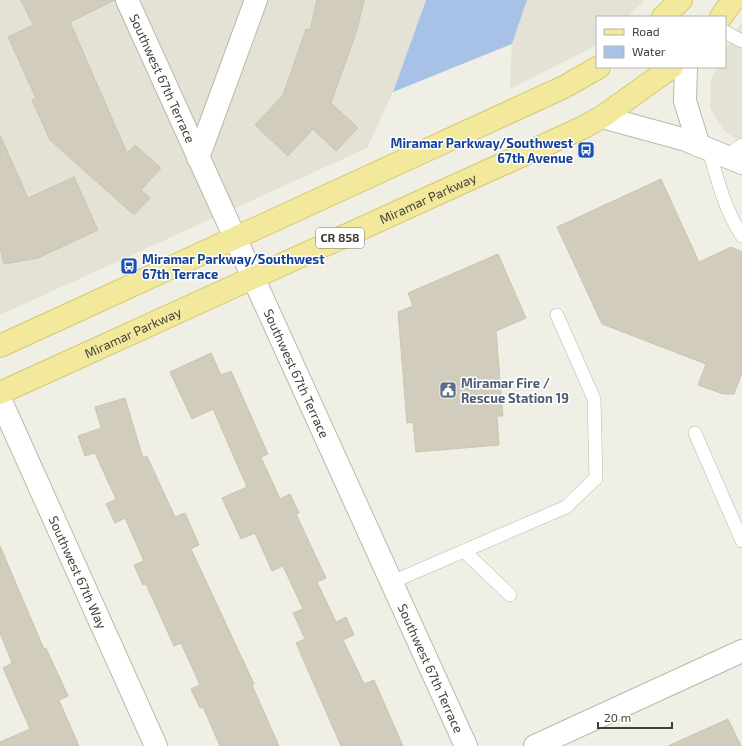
<svg xmlns="http://www.w3.org/2000/svg" width="742" height="746" viewBox="0 0 742 746" font-family="'Exo 2',sans-serif">
<style>
.residential{fill:#e4e2d4}
.water{fill:#a8c2e7}
.building{fill:#d1ccbc;stroke:#cbc5b0}
.lines{fill:none;stroke-linecap:round;stroke-linejoin:round}
.service-casing{stroke:#bbb8a9;stroke-width:14}
.minor-casing{stroke:#bbb8a9;stroke-width:24}
.primary-casing{stroke:#d5c96f;stroke-width:24}
.service{stroke:#fff;stroke-width:13}
.minor{stroke:#fff;stroke-width:22}
.primary{stroke:#f2e99d;stroke-width:22}
.labels{text-anchor:middle;stroke-width:3;stroke-linejoin:round;paint-order:stroke}
.shield{fill:#fff;stroke:#7b7972;stroke-width:1}
.shield-label{font-size:12px;font-weight:bold;fill:#424036}
.street-label{font-size:13px;fill:#424036;stroke:#fff}
.transit-label{font-size:13px;font-weight:bold;fill:#164399;stroke:#fff;text-anchor:end}
.service-label{font-size:13px;font-weight:bold;fill:#4e5e75;stroke:#fff;text-anchor:start}
</style>
<rect width="100%" height="100%" fill="#f0efe5"/>
<!-- residential -->
<g class="residential">
<path d="M0 0H426L393 92 367 148 0 315Z"/>
<path d="M527 0H645L627 17H597V45L510 89 512 44Z"/>
<path d="M742 21V143L724 131 710 108 711 79 717 67H725V51Z"/>
</g>
<!-- water -->
<path class="water" d="M426 0H527L512 44 393 92Z"/>
<!-- building -->
<g class="building">
<path d="M21 0H115L70 22 127 153 135 145 161 168 141 190 150 198 134 215 50 140 32 100 36 98 8 37 33 25Z"/>
<path d="M317 0H364L357 30 331 103 358 128 336 151 313 129 288 156 255 125 283 95 306 29 310 30Z"/>
<path d="M0 135 28 198 74 177 98 230 38 258 4 264 0 247Z"/>
<path d="M661 179 699 262 731 247 742 252V373L734 394H723L698 385 706 364 602 324 557 227Z"/>
<path d="M498 254 526 318 496 331 503 416H497L499 445 416 452 413 422 407 423 398 312 413 306 408 293Z"/>
<path d="M211 353 221 375 231 371 268 454 261 457 280 499 290 494 299 513 296 514 326 578 317 582 336 622 346 617 354 635 343 640 364 684 374 680 403 746H341L296 643 305 639 293 613 303 609 283 566 272 571 255 533 241 539 222 498 247 487 213 409 192 419 170 372Z"/>
<path d="M125 398 143 458 147 456 175 517 185 513 199 545 191 549 254 684 252 685 279 746H220L203 707 200 708 191 689 200 685 181 643 174 646 146 584 143 585 134 565 144 561 125 518 115 523 106 504 116 499 95 453 85 456 78 436 101 428 95 407Z"/>
<path d="M0 546 44 649 46 648 68 696 59 700 79 746H0V742L30 729 3 668 12 663 0 633Z"/>
<path d="M728 719 741 746H668Z"/>
</g>
<g class="lines">
<!-- service casing -->
<g class="service-casing">
<g id="service">
<path d="M725 32 742 41"/>
<path d="M709 150C717 179 725 210 742 236"/>
<path d="M726 157 742 145"/>
<path d="M695 433 742 541"/>
<path d="M464 551 510 595"/>
<path d="M392 582 566 507 596 478 594 399 557 315"/>
</g>
</g>
<!-- minor casing -->
<g class="minor-casing">
<g id="minor">
<path id="s1" d="M127 0 466 746"/>
<path d="M686 67 685 101 699 146"/>
<path d="M602 117 686 140 742 163"/>
<path d="M198 158 256 0"/>
<path id="s2" d="M0 399 156 746"/>
<path d="M535 746 742 651"/>
</g>
</g>
<!-- primary casing -->
<g class="primary-casing">
<g id="primary">
<path d="M663 17 681 0"/>
<path d="M721 17 733 0"/>
<path d="M0 346 564 87 599 67"/>
<path id="s3" d="M0 393 582 128 602 117 672 67"/>
</g>
</g>
<!-- service -->
<use href="#service" class="service"/>
<!-- minor -->
<use href="#minor" class="minor"/>
<!-- primary -->
<use href="#primary" class="primary"/>
</g>
<!-- icons -->
<defs>
<g id="bus-square" transform="scale(0.9)"><rect x="-9" y="-9" width="18" height="18" rx="4" fill="#1a4fb4" stroke="#fff"/><path d="M-5-6H5V4H4V6H2V4H-2V6H-4V4H-5ZM-3.5-4V0h7V-4ZM-3.5 1.2v1.5H-2V1.2ZM2 1.2v1.5H3.5V1.2Z" fill="#fff"/></g>
<g id="civic-square" transform="scale(0.9)"><rect x="-9" y="-9" width="18" height="18" rx="4" fill="#5c6f8a" stroke="#fff"/><path d="M-.6-6.5H3V-4.5H.6V-3L4-1V1h2V6H-6V1h2V-1L-.6-3ZM-1.2 2.5V6h2.4V2.5Z" fill="#fff"/></g>
</defs>
<g fill-rule="evenodd">
<use href="#bus-square" x="586" y="150"/>
<use href="#bus-square" x="129" y="266"/>
<use href="#civic-square" x="448" y="390"/>
</g>
<g class="labels">
<!-- shield labels -->
<rect class="shield" x="316" y="228" width="48" height="20" rx="3"/>
<g class="shield-label">
<text x="340" y="242">CR 858</text>
</g>
<!-- street labels -->
<g class="street-label">
<text dy="5" stroke="none"><textPath href="#s1" startOffset="86">Southwest 67th Terrace</textPath></text>
<text dy="5" stroke="none"><textPath href="#s3" startOffset="470">Miramar Parkway</textPath></text>
<text dy="5" stroke="none"><textPath href="#s3" startOffset="146">Miramar Parkway</textPath></text>
<text dy="5" stroke="none"><textPath href="#s1" startOffset="410">Southwest 67th Terrace</textPath></text>
<text dy="5" stroke="none"><textPath href="#s2" startOffset="190">Southwest 67th Way</textPath></text>
<text dy="5" stroke="none"><textPath href="#s1" startOffset="734">Southwest 67th Terrace</textPath></text>
</g>
<!-- transit labels -->
<g class="transit-label">
<text x="573" y="148">Miramar Parkway/Southwest<tspan x="573" dy="15">67th Avenue</tspan></text>
<text x="142" y="264" text-anchor="start">Miramar Parkway/Southwest<tspan x="142" dy="15">67th Terrace</tspan></text>
</g>
<!-- service labels -->
<g class="service-label">
<text x="461" y="388">Miramar Fire /<tspan x="461" dy="15">Rescue Station 19</tspan></text>
</g>
</g>
<!-- legend -->
<rect x="596" y="16" width="130" height="52" fill="#ffffff" stroke="#b3b3af"/>
<rect x="604" y="29" width="20" height="6" fill="#f2e99d" stroke="#b3b3af"/>
<text x="632" y="36" font-size="12" fill="#424036">Road</text>
<rect x="604" y="46" width="20" height="12" fill="#a8c2e7" stroke="#b3b3af"/>
<text x="632" y="56" font-size="12" fill="#424036">Water</text>
<!-- scale -->
<path d="M598 722v6h74v-6" fill="none" stroke="#424036" stroke-width="2"/>
<text x="604" y="722" font-size="12" fill="#424036" stroke="#ffffff" stroke-width="3" paint-order="stroke">20 m</text>
</svg>
